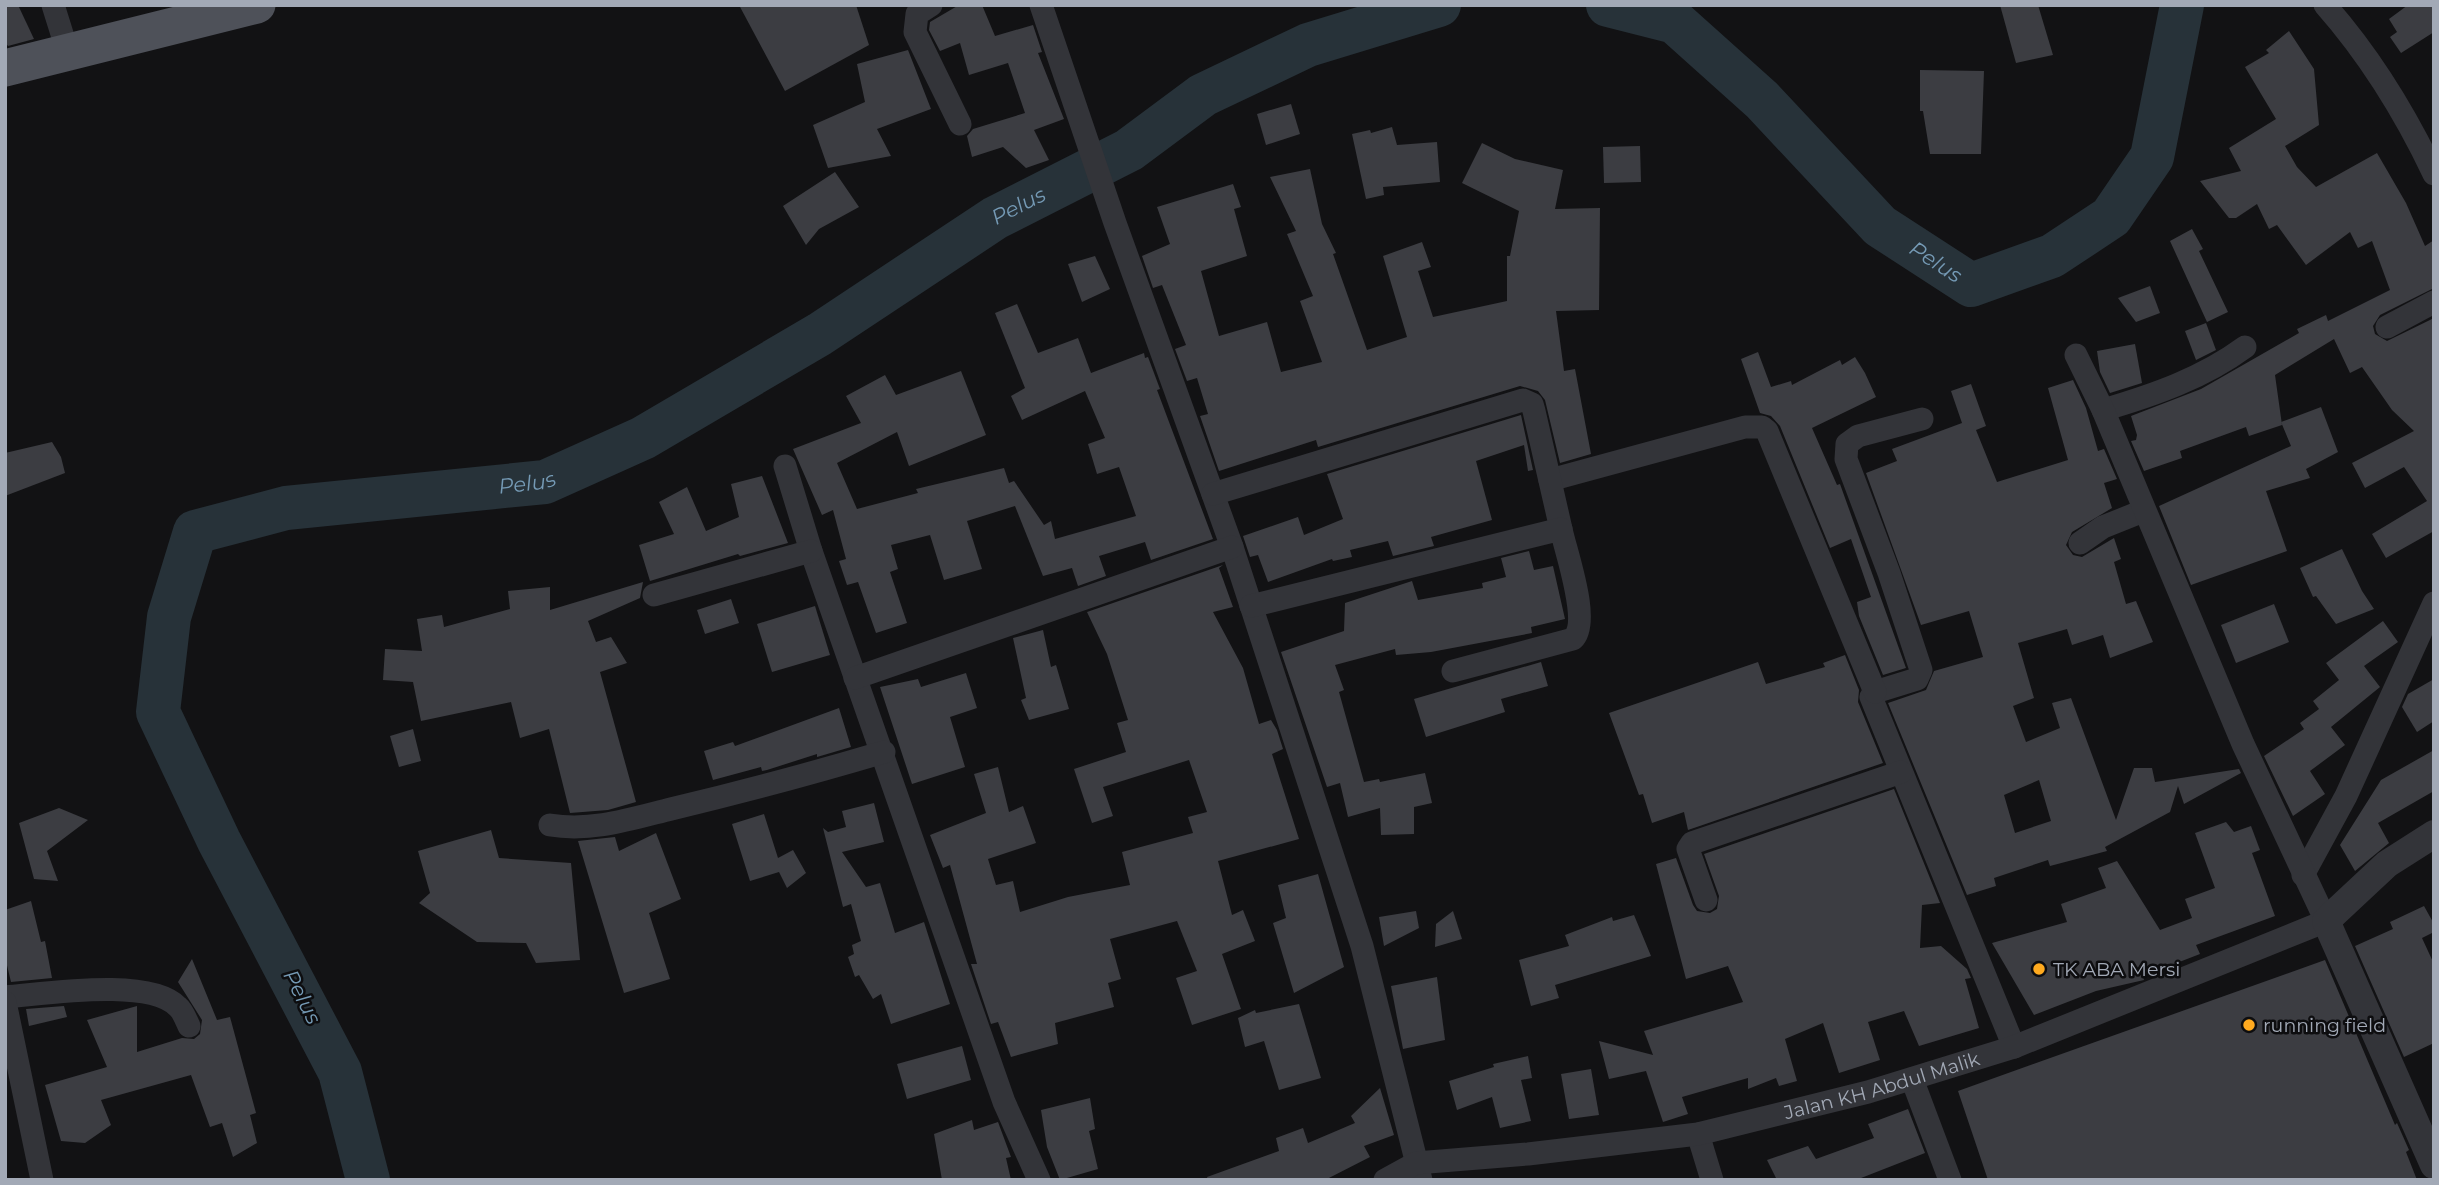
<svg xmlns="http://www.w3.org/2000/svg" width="2439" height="1185" viewBox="0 0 2439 1185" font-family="Montserrat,sans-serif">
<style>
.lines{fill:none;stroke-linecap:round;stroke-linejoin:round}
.river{stroke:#273239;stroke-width:44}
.building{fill:#3c3d42;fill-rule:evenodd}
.minor{stroke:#333439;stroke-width:23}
.tertiary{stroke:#333439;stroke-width:28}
.primary{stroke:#4e5159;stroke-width:37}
.poi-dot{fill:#ffaa1f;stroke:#0d0d0f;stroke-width:2.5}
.labels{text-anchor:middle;stroke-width:5;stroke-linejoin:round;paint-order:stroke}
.poi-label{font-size:19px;fill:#a2a9b6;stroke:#0d0d0f;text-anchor:start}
.street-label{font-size:19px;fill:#a2a9b6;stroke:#0d0d0f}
.water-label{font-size:21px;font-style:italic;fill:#759ab5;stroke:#0d0d0f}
</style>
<rect width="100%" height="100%" fill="#121214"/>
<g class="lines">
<!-- river -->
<g class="river">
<path id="s1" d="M1608 5 1675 22 1762 100 1880 226 1971 285 2052 256 2111 217 2152 157 2182 5"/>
<path id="s2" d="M368 1180 340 1072 219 841 158 712 169 617 195 532 286 508 545 482 643 438 820 334 995 218 1129 150 1203 95 1308 45 1439 5"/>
</g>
</g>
<!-- building -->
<g class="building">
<path d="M5 5H18L34 39 8 46 5 42Z"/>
<path d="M739 5H856L869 45 785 91Z"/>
<path d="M959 5H982L995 36 1033 25 1042 52 1038 53 1064 119 1034 130 1049 160 1026 168 1003 147 972 157 967 136 973 129 1025 113 1008 63 969 75 960 43 940 51 929 30 930 22Z"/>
<path d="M2000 5H2038L2053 55 2016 63Z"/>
<path d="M2408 5H2434V32L2401 53 2390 37 2397 32 2389 19Z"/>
<path d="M2289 31 2314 69 2319 125 2285 146 2297 167 2316 187 2377 153 2406 203 2425 246 2434 240V288L2380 315 2373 326 2375 334 2387 341 2434 318V531L2386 558 2372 534 2427 501 2404 467 2365 488 2352 463 2414 431 2392 410 2362 367 2350 373 2334 339 2275 375 2282 425 2249 436 2246 427 2180 451 2182 458 2144 471 2131 441 2136 440 2137 435 2131 416 2201 389 2299 333 2297 329 2326 315 2328 321 2390 290 2372 241 2358 248 2350 232 2306 265 2277 225 2269 229 2257 204 2236 218H2229L2200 181 2241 171 2229 148 2276 119 2245 67 2269 53 2266 50Z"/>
<path d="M908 50 931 109 877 129 891 156 828 168 813 125 865 102 857 64Z"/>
<path d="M1920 70 1984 71 1981 154H1930L1923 111H1920Z"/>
<path d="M1291 104 1300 134 1266 145 1257 114Z"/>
<path d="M1392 127 1397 145 1437 142 1440 182 1383 187 1384 195 1366 199 1352 134 1370 130 1371 133Z"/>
<path d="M1482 143 1515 159 1563 170 1555 209 1600 208 1599 310 1556 311 1564 371 1575 369 1591 454 1560 463 1545 400 1538 391 1520 386 1318 447 1316 440 1219 471 1200 416 1208 414 1197 378 1187 381 1175 349 1186 345 1162 285 1153 288 1142 256 1170 244 1157 207 1233 184 1241 207 1234 209 1247 256 1201 271 1219 336 1267 322 1281 372 1322 362 1300 301 1313 296 1287 234 1296 231 1270 177 1310 169 1322 224 1336 253 1333 254 1367 350 1407 337 1383 256 1422 242 1431 267 1418 271 1433 317 1507 301V256H1510L1519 211 1462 183Z"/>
<path d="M1640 146 1641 182 1604 183 1603 147Z"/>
<path d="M835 172 859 207 819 229 806 245 783 206Z"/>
<path d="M2192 229 2203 249 2199 251 2228 312 2207 322 2170 241Z"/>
<path d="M1095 256 1110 289 1082 302 1068 264Z"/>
<path d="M2150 286 2160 313 2136 322 2118 298Z"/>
<path d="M1017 304 1038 353 1078 338 1091 373 1144 353 1145 358 1148 357 1160 389 1157 390 1213 539 1151 560 1145 542 1099 556 1106 576 1078 586 1072 568 1043 576 1015 506 967 521 982 569 944 580 930 535 891 545 898 569 890 572 907 623 876 633 858 582 847 585 839 561 846 559 833 510 822 515 793 449 861 423 846 396 885 375 896 395 961 371 986 435 909 466 897 432 837 463 857 509 918 493 916 489 1004 468 1009 483 1014 481 1044 525 1051 521 1055 539 1136 516 1119 467 1097 474 1088 444 1105 438 1085 391 1022 420 1011 396 1025 388 995 313Z"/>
<path d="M2206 323 2216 350 2196 360 2185 331Z"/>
<path d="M2135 344 2142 383 2110 393 2100 372 2097 351Z"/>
<path d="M1758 352 1771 387 1791 381 1792 385 1840 360 1842 365 1855 357 1865 373 1876 397 1812 428 1837 485 1840 484 1906 668 1883 675 1859 616 1857 602 1871 597 1851 539 1830 548 1780 426 1771 416 1760 413 1741 359Z"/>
<path d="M2073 380 2086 408 2098 451 2104 449 2117 479 2104 483 2112 508 2072 532 2066 545 2073 555 2082 557 2114 538 2121 559 2114 562 2126 604 2136 601 2153 642 2110 658 2103 635 2072 645 2067 629 2018 643 2034 698 2013 706 2026 742 2060 728 2052 703 2071 698 2116 820 2134 768H2152L2155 782 2239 769 2241 773 2184 804 2178 786 2170 812 2105 847 2107 851 2050 866 2048 860 1994 878 1996 886 1967 895 1888 703 1926 690 1934 671 1983 657 1969 611 1921 625 1866 473 1897 461 1892 449 1962 423 1951 391 1971 384 1986 426 1976 430 1997 482 2068 460 2048 388ZM2039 780 2051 821 2015 833 2004 795Z"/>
<path d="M2321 407 2338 452 2306 469 2310 478 2266 491 2287 551 2191 585 2159 506 2291 446 2281 422Z"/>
<path d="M1521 415 1533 470 1528 471 1524 445 1476 461 1492 520 1431 537 1434 546 1393 556 1388 541 1350 550 1352 557 1333 561 1332 559 1268 582 1258 555 1250 557 1243 536 1298 517 1304 535 1343 519 1327 474Z"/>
<path d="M52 442 61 457 65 473 5 496V453Z"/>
<path d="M762 476 788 543 740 556 738 554 650 581 639 545 674 534 659 502 687 487 706 531 739 517 731 484Z"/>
<path d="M2342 549 2362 591 2374 609 2336 624 2316 596 2313 597 2300 568Z"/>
<path d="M1529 551 1534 570 1553 566 1565 619 1531 627 1532 633 1431 652 1396 655 1395 649 1335 665 1344 690 1339 692 1364 782 1379 779 1380 782 1425 773 1432 803 1414 807V834L1381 835 1380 808 1348 817 1340 783 1327 787 1281 652 1344 631 1345 603 1412 581 1418 600 1483 588 1482 583 1506 577 1501 558Z"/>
<path d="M1223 565 1219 568 1233 607 1213 612 1243 668 1259 724 1271 720 1277 730 1283 749 1272 754 1299 839 1218 861 1232 915 1243 910 1255 941 1222 954 1241 1009 1192 1025 1176 978 1197 971 1177 921 1110 939 1121 979 1108 983 1114 1007 1055 1023 1058 1044 1011 1057 998 1022 991 1024 971 964H977L950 865 943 868 930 835 986 813 974 774 998 767 1009 812 1023 806 1036 843 988 859 996 885 1013 881 1020 912 1068 897 1130 885 1122 852 1193 833 1188 817 1207 812 1189 760 1103 787 1113 816 1092 823 1074 769 1126 752 1117 723 1128 720 1107 654 1087 612Z"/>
<path d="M643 582 640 598 588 621 596 642 611 637 627 663 600 672 636 802 608 810 570 813 549 729 520 738 511 702 421 721 413 682 383 680 385 649 422 651 417 619 442 615 444 627 510 609 508 591 550 587V610Z"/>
<path d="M731 599 739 623 705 634 697 610Z"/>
<path d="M2274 604 2289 642 2236 663 2221 625Z"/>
<path d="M815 606 830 655 772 672 757 624Z"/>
<path d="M2383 621 2398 642 2364 666 2380 687 2331 727 2345 745 2310 771 2325 794 2293 816 2264 756 2304 729 2300 723 2319 709 2313 701 2339 680 2326 663Z"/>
<path d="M1043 630 1051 667 1056 665 1069 709 1029 720 1021 700 1026 698 1013 638Z"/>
<path d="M1845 655 1859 690 1858 702 1883 763 1688 830 1684 812 1652 823 1643 794 1639 795 1609 713 1758 662 1766 684 1825 667 1823 663Z"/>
<path d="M1541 662 1548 686 1501 699 1505 712 1426 737 1414 699Z"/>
<path d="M966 673 977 708 950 717 965 767 912 784 880 687 918 679 921 687Z"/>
<path d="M2434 679V721L2417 732 2402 707 2408 694Z"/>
<path d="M839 708 851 747 817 757V754L767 770 762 771 761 767 713 780 704 751 733 742 735 746Z"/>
<path d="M413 729 421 761 399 767 390 736Z"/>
<path d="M2434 750V791L2378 823 2389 843 2355 871 2340 845 2381 780Z"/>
<path d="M1894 789 1940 903 1922 905 1920 948 1941 946 1967 969 1971 978 1965 979 1979 1028 1919 1046 1904 1011 1868 1022 1880 1060 1839 1073 1823 1023 1785 1039 1797 1081 1779 1086 1776 1078 1748 1089V1078L1682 1097 1688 1114 1663 1122 1646 1071 1609 1079 1599 1041 1653 1055 1644 1031 1743 1002 1728 966 1686 979 1656 864 1676 858 1693 905 1697 911 1710 913 1717 909 1719 896 1704 854Z"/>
<path d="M874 803 884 842 842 852 866 887 880 883 895 933 924 922 950 1004 891 1024 881 994 873 999 859 975 855 977 848 957 854 954 852 945 861 941 851 904 843 907 823 828 828 832 846 827 842 811Z"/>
<path d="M59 808 88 820 47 851 58 881 34 879 19 823Z"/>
<path d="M764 814 778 858 793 850 806 873 787 888 779 872 750 881 732 824Z"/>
<path d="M2226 822 2234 832 2251 826 2260 850 2252 853 2275 916 2196 945 2200 954 2143 976 2144 980 2096 991 2034 1015 1992 943 2067 922 2061 904 2106 888 2098 868 2117 861 2160 930 2192 918 2185 899 2215 888 2195 833Z"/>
<path d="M491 830 499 858 571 863 580 960 536 963 526 943 477 942 419 903 430 893 418 851Z"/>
<path d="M656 833 681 899 649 913 670 979 624 993 578 841 615 837 619 851Z"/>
<path d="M1318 874 1344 967 1294 993 1273 923 1286 918 1278 885Z"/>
<path d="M31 901 41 942 45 941 52 978 11 982 5 957V910Z"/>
<path d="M2424 906 2434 924V932L2422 938 2434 964V1043L2404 1057 2355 946 2393 929 2390 922Z"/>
<path d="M1416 911 1419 928 1384 946 1379 917Z"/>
<path d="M1453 911 1462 939 1435 947 1436 924Z"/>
<path d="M1634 915 1651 956 1555 985 1559 998 1531 1006 1519 960 1569 946 1565 935 1612 917 1613 921Z"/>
<path d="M192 959 217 1020 230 1017 256 1113 250 1115 257 1143 233 1157 222 1123 210 1127 191 1075 101 1100 111 1125 85 1143 61 1141 45 1085 107 1067 87 1020 137 1006V1052L182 1038 194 1039 200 1034 202 1020 178 982Z"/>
<path d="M2325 960 2395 1125 2397 1123 2409 1150 2406 1152 2417 1180H1988L1958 1091Z"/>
<path d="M1437 977 1445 1040 1403 1049 1391 986Z"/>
<path d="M1299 1004 1321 1078 1279 1090 1264 1041 1245 1047 1238 1018 1255 1010 1256 1013Z"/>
<path d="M64 1006 67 1017 29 1026 26 1009Z"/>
<path d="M962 1046 971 1080 907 1099 897 1064Z"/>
<path d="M1528 1056 1532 1078 1521 1080 1531 1121 1500 1128 1492 1097 1457 1110 1449 1081 1494 1067 1493 1064Z"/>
<path d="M1591 1069 1599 1115 1569 1119 1561 1074Z"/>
<path d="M1380 1088 1394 1135 1364 1146 1370 1157 1325 1180H1208L1207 1177 1279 1151 1276 1138 1303 1128 1308 1143 1355 1123 1351 1116Z"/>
<path d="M1090 1098 1095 1129 1089 1131 1098 1169 1060 1180 1047 1147 1041 1110Z"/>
<path d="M1908 1109 1925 1153 1856 1180H1777L1767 1160 1808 1146 1816 1159 1874 1138 1868 1124Z"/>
<path d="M972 1120 974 1130 998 1122 1011 1157 1006 1158 1011 1180H942L934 1134Z"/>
</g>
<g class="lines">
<!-- minor -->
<g class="minor">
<path d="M53 5 68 53"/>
<path d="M931 5 917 14 915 32 960 124"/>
<path d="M1041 5 1115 223 1232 547 1362 946 1421 1180"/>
<path d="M2325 5C2370 56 2405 113 2434 174"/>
<path d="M2387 327 2434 302"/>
<path d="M2103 410C2154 395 2203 378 2245 347"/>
<path d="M1922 419 1858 436 1847 444 1846 459 1889 573 1921 670 1917 679 1875 692 1871 697 2014 1047"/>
<path d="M785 466 811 551 1004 1102 1039 1180"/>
<path d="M1550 480 1745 427H1762L1767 431 1875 692"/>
<path d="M1213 494 1523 400 1532 404 1534 411 1561 529"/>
<path d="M2080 543 2103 527 2143 511"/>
<path d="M654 595 811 551"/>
<path d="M1251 606 1561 529C1566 553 1591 622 1573 639L1453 671"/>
<path d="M855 678 1232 547"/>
<path d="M550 825C591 832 631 819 671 809 743 792 813 773 884 752"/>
<path d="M2303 875 2346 796 2434 603"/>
<path d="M1706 900 1688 849 1692 843 1901 772"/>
<path d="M5 997C45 994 150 977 178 1007 183 1011 186 1020 189 1026"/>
<path d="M5 1002 42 1180"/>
<path d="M1912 1079 1950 1180"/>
<path d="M1698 1134 1712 1180"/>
<path id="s3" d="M1385 1180 1416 1163 1528 1154 1698 1134 1868 1092 2014 1047 2326 921 2243 744 2103 410 2076 355"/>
</g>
<!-- tertiary -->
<path class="tertiary" d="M2434 834 2387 864 2326 921 2434 1165"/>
<!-- primary -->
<path class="primary" d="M5 68 257 5"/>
</g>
<!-- markers -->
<g class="poi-dot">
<circle cx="2039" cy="969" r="7"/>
<circle cx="2249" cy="1025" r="7"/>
</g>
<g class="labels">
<!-- poi labels -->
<g class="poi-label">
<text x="2053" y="976">TK ABA Mersi</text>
<text x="2263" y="1032">running field</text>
</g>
<!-- street labels -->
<g class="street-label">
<text dy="7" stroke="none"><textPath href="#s3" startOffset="509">Jalan KH Abdul Malik</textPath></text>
</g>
<!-- water labels -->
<g class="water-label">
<text dy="7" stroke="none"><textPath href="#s2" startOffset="1603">Pelus</textPath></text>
<text dy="7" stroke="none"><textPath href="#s1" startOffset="425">Pelus</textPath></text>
<text dy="7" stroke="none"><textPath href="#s2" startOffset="1036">Pelus</textPath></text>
<text transform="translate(302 997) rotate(63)" y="7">Pelus</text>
</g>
</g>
<!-- border -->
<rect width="2439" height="1185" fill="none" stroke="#a2a9b6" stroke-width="14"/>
</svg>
